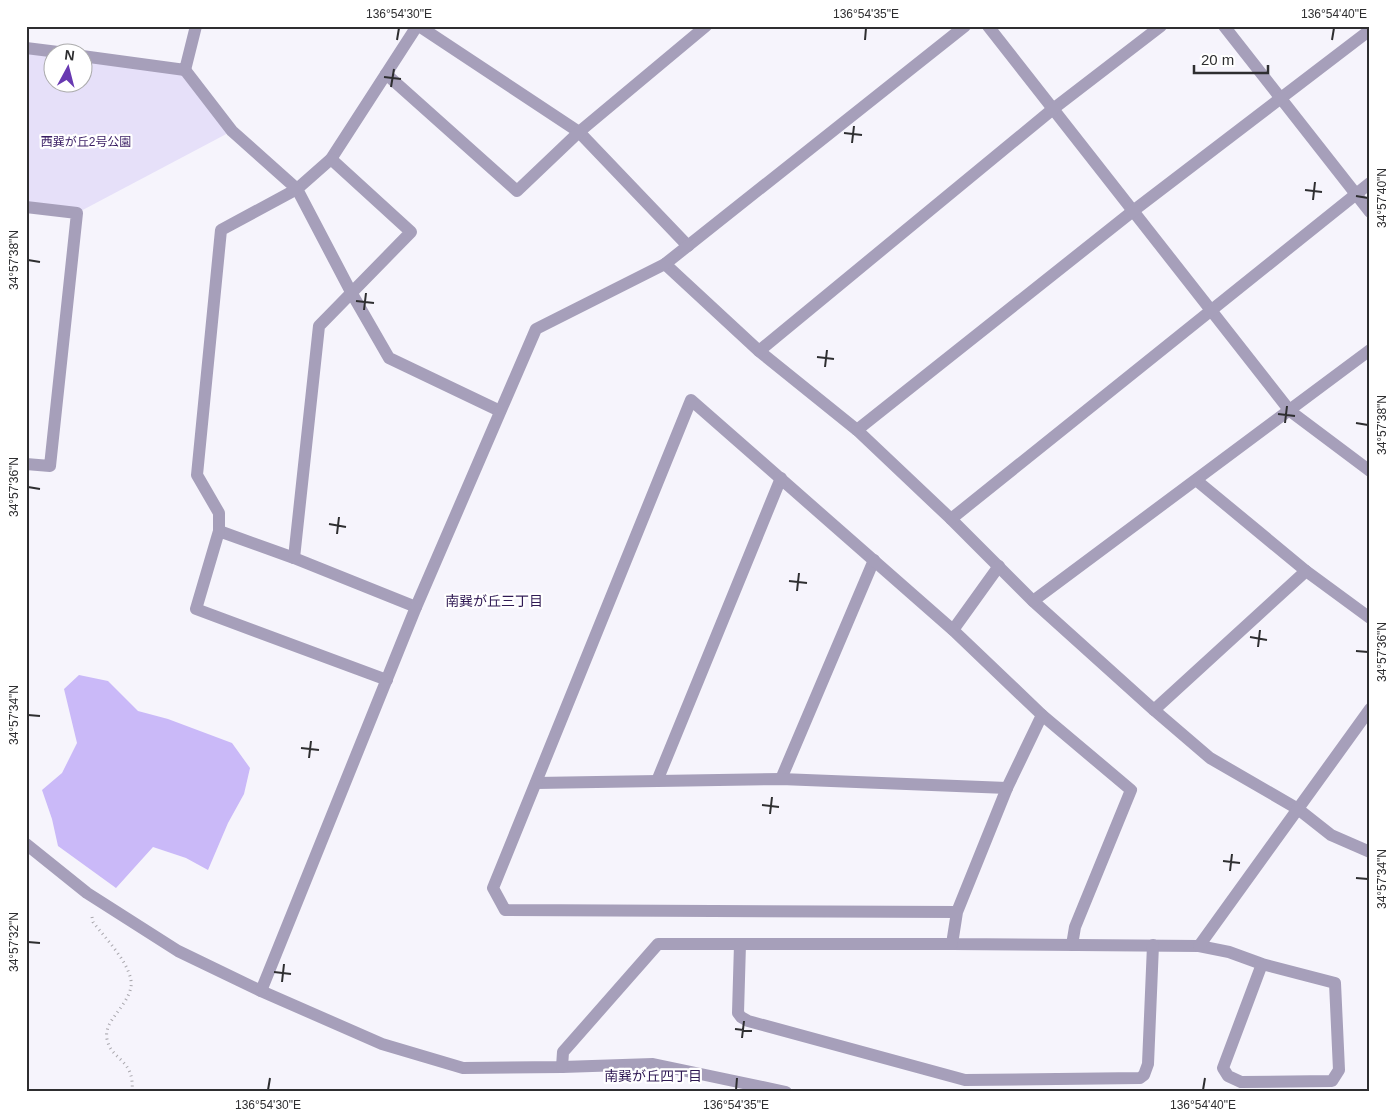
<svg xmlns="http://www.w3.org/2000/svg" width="1396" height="1118" viewBox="0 0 1396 1118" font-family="Helvetica,'Noto Sans JP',sans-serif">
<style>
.green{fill:#e6e0f9}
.forest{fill:#cab9f8}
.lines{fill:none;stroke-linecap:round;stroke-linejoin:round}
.path{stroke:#aaa8ae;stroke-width:3;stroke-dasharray:1 4;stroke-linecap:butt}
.minor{stroke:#a69fba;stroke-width:12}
.ticks{fill:none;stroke:#2e2e30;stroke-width:2}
.labels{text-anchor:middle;stroke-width:4.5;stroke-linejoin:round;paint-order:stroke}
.park-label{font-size:12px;fill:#381c63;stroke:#fff}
.neighbourhood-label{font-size:14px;fill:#301a54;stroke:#fff}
.neatline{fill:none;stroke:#2e2e30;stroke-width:2}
.ticks-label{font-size:12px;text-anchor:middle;fill:#2e2e30}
</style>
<rect width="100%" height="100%" fill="#f6f4fc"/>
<!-- green -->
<path class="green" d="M26 48 52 52V82H82L83 56 185 70 232 131 77 213 26 207Z"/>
<!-- forest -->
<path class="forest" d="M79 675 108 681 138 711 168 719 232 743 250 768 244 794 228 823 208 870 186 858 153 847 116 888 58 846 52 819 42 790 62 773 77 743 64 689Z"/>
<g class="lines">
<!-- path -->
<path class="path" d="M92 917 93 922C105 938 134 967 131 987 129 997 122 1006 116 1014 111 1021 105 1029 107 1039 111 1061 135 1058 132 1092"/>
<!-- minor -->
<g class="minor">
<path d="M417 26 331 159 297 189 351 292 389 358 500 411"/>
<path d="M419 26 579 132 688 246"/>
<path d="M988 26 1290 411 1370 471"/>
<path d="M1224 26 1370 212"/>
<path d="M26 48 58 52"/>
<path d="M82 56 185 70 196 26"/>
<path d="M185 70 232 131 297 189 221 230 197 475 219 513V531L294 558"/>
<path d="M386 74 517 191 579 132 706 26"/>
<path d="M331 159 411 232 319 326 294 558 416 607"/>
<path d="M26 207 77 213 50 466 26 464"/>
<path d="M665 264 759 351 857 430 951 519 1033 601 1154 710 1210 758 1298 809 1331 835 1370 852"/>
<path d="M759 351 1053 109 1161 26"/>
<path d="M857 430 1133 211 1370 30"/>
<path d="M1196 480 1306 571"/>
<path d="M951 519 1370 183"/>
<path d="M219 531 196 609 387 680"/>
<path d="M1033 601 1370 350"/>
<path d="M953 630 999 566"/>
<path d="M1154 710 1306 571 1370 618"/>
<path d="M1042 715 1131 790 1075 927 1072 945"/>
<path d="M781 779 874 560"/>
<path d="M657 781 781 478"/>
<path d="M536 783 781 779 1007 788"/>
<path d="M26 844 87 893 178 951 261 991 382 1044 463 1068 562 1067 653 1064 786 1092"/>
<path d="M957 912 505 910 493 888 691 400 953 630 1042 715 1007 788 957 912 952 944 1199 946 1229 952 1262 964 1223 1068 1228 1076 1241 1082 1332 1081 1339 1070 1335 983 1262 964"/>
<path d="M740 944 738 1013 741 1017 748 1021 965 1080 1140 1078 1144 1075 1148 1064 1153 945"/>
<path d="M1199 946 1370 709"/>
<path d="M261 991 416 607 536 329 665 264 965 26"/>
<path d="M562 1067 563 1052 658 944H952"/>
</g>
</g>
<!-- ticks -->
<path class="ticks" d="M397 40 399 28M865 40 866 28M1332 40 1334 28M384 77 401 79M391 87 394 69M844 133 862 135M852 143 854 126M1305 190 1322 192M1356 196 1368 198M1313 200 1315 182M28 260 40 262M356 301 374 303M364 310 366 293M817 357 834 359M825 367 827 350M1278 414 1295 416M1285 423 1287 406M1356 423 1368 425M28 487 40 489M329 524 346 527M337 534 339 517M789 581 807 583M797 591 799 573M1250 637 1267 640M1258 647 1260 630M1356 651 1368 652M28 715 40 716M301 748 319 750M309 758 311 741M762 805 779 807M770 814 772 797M1223 861 1240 863M1230 871 1232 854M1356 878 1368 879M28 942 40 943M274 972 291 974M282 982 284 964M735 1029 752 1031M742 1038 744 1021M268 1090 270 1078M736 1090 737 1078M1203 1090 1205 1078"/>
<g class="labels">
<!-- park labels -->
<g class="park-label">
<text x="86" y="146">西巽が丘2号公園</text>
</g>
<!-- neighbourhood labels -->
<g class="neighbourhood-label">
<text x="494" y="606">南巽が丘三丁目</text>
<text x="653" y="1081">南巽が丘四丁目</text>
</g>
</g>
<!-- border -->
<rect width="1396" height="1118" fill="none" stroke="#ffffff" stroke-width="55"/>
<!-- north arrow -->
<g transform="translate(68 68) rotate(7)"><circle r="24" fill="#ffffff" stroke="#ababac"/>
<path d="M0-4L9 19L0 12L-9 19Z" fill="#6839b1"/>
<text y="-8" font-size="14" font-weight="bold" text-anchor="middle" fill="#2e2e30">N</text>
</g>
<!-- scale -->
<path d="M1194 65v8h74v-8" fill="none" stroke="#2e2e30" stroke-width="2.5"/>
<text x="1201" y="65" font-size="15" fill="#2e2e30" stroke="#ffffff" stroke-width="4" paint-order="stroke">20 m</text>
<rect x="28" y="28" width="1340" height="1062" class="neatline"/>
<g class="ticks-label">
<text x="399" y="18">136°54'30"E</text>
<text x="866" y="18">136°54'35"E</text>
<text x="1334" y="18">136°54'40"E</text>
<text transform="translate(1382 198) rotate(-90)" y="4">34°57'40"N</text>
<text transform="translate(14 260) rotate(-90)" y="4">34°57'38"N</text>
<text transform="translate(1382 425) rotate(-90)" y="4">34°57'38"N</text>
<text transform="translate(14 487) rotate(-90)" y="4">34°57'36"N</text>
<text transform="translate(1382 652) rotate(-90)" y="4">34°57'36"N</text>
<text transform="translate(14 715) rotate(-90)" y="4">34°57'34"N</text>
<text transform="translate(1382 879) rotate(-90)" y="4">34°57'34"N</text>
<text transform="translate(14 942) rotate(-90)" y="4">34°57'32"N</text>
<text x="268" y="1109">136°54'30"E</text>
<text x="736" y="1109">136°54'35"E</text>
<text x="1203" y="1109">136°54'40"E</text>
</g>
</svg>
